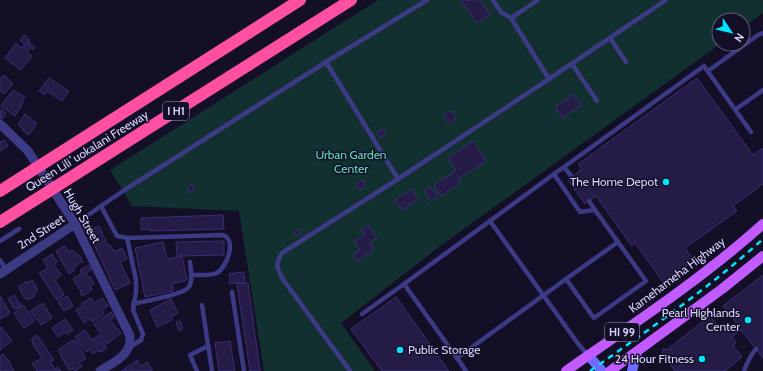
<svg xmlns="http://www.w3.org/2000/svg" width="763" height="371" viewBox="0 0 763 371" font-family="Cabin,sans-serif">
<style>
.garden{fill:#12302f}
.building{fill:#241b47;stroke:#3b2d73}
.lines{fill:none;stroke-linecap:round;stroke-linejoin:round}
.lane{stroke:#3d3a85;stroke-width:4.5}
.street{stroke:#3d3a85;stroke-width:9}
.secondary{stroke:#6f6bff;stroke-width:10}
.primary{stroke:#c25bff;stroke-width:10}
.rail{stroke:#00e5ff;stroke-width:2.5;stroke-dasharray:6 5;stroke-linecap:butt}
.highway-bridge{stroke:#ff4fa3;stroke-width:12}
.poi-dot{fill:#00e5ff;stroke:#130f26;stroke-width:1.5}
.labels{text-anchor:middle;stroke-width:3;stroke-linejoin:round;paint-order:stroke}
.shield{fill:#130f26;stroke:#9e99be;stroke-width:1}
.shield-label{font-size:11px;font-weight:bold;fill:#d9d4ff}
.street-label{font-size:12px;fill:#d9d4ff;stroke:#130f26}
.park-label{font-size:12px;fill:#5fe0c0;stroke:#130f26}
.poi-label{font-size:12px;fill:#d9d4ff;stroke:#130f26;text-anchor:end}
</style>
<rect width="100%" height="100%" fill="#130f26"/>
<!-- garden -->
<path class="garden" d="M378 0H763V13L743 28V20H719V44H720L439 247 341 323 375 371H264L239 211 132 206 110 170Z"/>
<!-- building -->
<g class="building">
<path d="M461 0H480L490 15 477 23Z"/>
<path d="M24 35 30 40 25 45 20 40Z"/>
<path d="M29 42 35 47 33 50 27 45Z"/>
<path d="M16 43 22 48 24 45 29 49 27 52 32 56 21 70 5 58Z"/>
<path d="M4 75 13 84 4 94 0 91V79Z"/>
<path d="M49 78 69 91 62 101 47 91 45 95 39 91Z"/>
<path d="M697 78 753 155 763 148V184L733 206 737 211 685 248 694 261 664 283 635 243 632 246 596 196 585 204 568 180 582 169 578 164Z"/>
<path d="M13 90 25 97 22 102 23 103 15 116 1 106Z"/>
<path d="M574 94 581 105 562 118 555 107Z"/>
<path d="M1 109 6 113 2 119 0 118Z"/>
<circle cx="450" cy="117" r="5.5"/>
<path d="M25 114 37 123 29 135 23 131 24 130 18 125Z"/>
<path d="M383 129 386 134 380 138 377 133Z"/>
<path d="M4 140 8 146 0 151V141L1 143Z"/>
<path d="M473 141 486 161 458 179 460 183 441 196 434 185 456 171 448 158Z"/>
<path d="M360 150 364 156 359 159 355 153Z"/>
<path d="M363 180 366 187 360 190 356 184Z"/>
<path d="M191 184 194 191 190 193 188 186Z"/>
<path d="M430 187 434 191 437 197 431 201 424 191Z"/>
<path d="M412 189 418 199 402 210 395 200Z"/>
<path d="M223 215 224 229 150 231V229L141 230V218Z"/>
<path d="M368 225 377 238 370 243 373 250 357 261 353 255 360 250 354 242 365 235 361 230Z"/>
<path d="M99 226 108 246 110 245 114 252 122 248 127 259 120 262 130 283 115 290 88 231Z"/>
<path d="M300 229 302 232 296 236 294 233Z"/>
<path d="M224 241V255L177 256 176 242Z"/>
<path d="M163 242 167 259 182 256 187 280 172 284 173 291 145 297 135 248Z"/>
<path d="M65 246 68 252 72 250 77 255 78 254 83 261 73 268 75 270 69 274 56 251Z"/>
<path d="M52 254 57 262 54 265 61 275 55 280 64 295 57 300 39 273 48 268 43 260Z"/>
<path d="M89 265 92 269 86 273 89 278 90 277 94 284 90 286 92 290 82 296 80 292 81 291 73 279 82 273 80 270Z"/>
<path d="M244 272 245 282 230 284 229 274Z"/>
<path d="M763 275V358L741 330 732 337 736 343 733 346 742 357 725 371H675L667 360 670 358 662 357 663 349 671 350 669 348 710 316 719 328 722 325 727 331 737 324 723 306Z"/>
<path d="M32 280 38 290 34 294 35 296 28 300 27 298 25 299 18 287 27 281 28 283Z"/>
<path d="M248 283 260 371H250L237 284Z"/>
<path d="M14 295 21 305 14 309 8 299Z"/>
<path d="M0 296 10 313 1 319 0 318Z"/>
<path d="M67 296 73 306 64 311 58 302Z"/>
<path d="M396 297 449 371H382L351 329Z"/>
<path d="M91 298 94 303 102 298 108 306 102 310 104 314 92 322 90 319 84 323 76 310 83 306 81 304Z"/>
<path d="M171 299 178 313 171 317 172 320 157 327 150 310Z"/>
<path d="M43 303 52 318 41 325 30 311Z"/>
<path d="M23 305 34 321 24 328 14 313 18 310 17 308Z"/>
<path d="M111 312 114 317 110 320 121 333 107 344 94 324Z"/>
<path d="M65 319 73 330 67 334 66 332 58 337 52 328Z"/>
<path d="M180 321 183 329 179 331 176 322Z"/>
<path d="M1 327 12 341 0 350V328Z"/>
<path d="M85 330 92 340 99 335 107 348 100 352V351H97L93 354 90 349 86 352 75 337Z"/>
<path d="M37 335 54 360 50 362 55 369 58 367 61 371H37L32 364 42 358 32 343 33 342 31 339Z"/>
<path d="M73 340 74 342 76 341 86 358 79 363 82 366 75 371 73 368 69 370 58 350Z"/>
<path d="M230 341 235 371H219L215 343Z"/>
<path d="M3 354 8 360 14 371H0V356Z"/>
<path d="M137 360 141 366 147 362 152 369V371H136L132 364Z"/>
<path d="M130 365 134 371H121Z"/>
</g>
<g class="lines">
<!-- lane -->
<g class="lane">
<path d="M493 0 501 12 511 18 549 79"/>
<path d="M511 18 538 0"/>
<path d="M610 38 626 62"/>
<path d="M326 62 398 179"/>
<path d="M572 64 597 101"/>
<path d="M708 71 758 35 763 33"/>
<path d="M736 109 763 90"/>
<path d="M564 167 704 66 751 132"/>
<path d="M554 174 580 212 595 210 646 281 594 318 566 279 457 358 404 284Z"/>
<path d="M554 174 564 167 572 177"/>
<path d="M589 201 595 210"/>
<path d="M101 206 117 236 127 238 223 235C237 240 227 267 217 273 210 276 199 275 192 275"/>
<path d="M490 221 579 345 588 355"/>
<path d="M75 224 123 191 326 62 427 0"/>
<path d="M127 238 136 280V292L133 310 143 334 141 340 130 347"/>
<path d="M0 241 19 229"/>
<path d="M0 260 6 270"/>
<path d="M566 279 618 242"/>
<path d="M232 292 244 371"/>
<path d="M133 304C145 301 183 295 189 287 193 280 191 270 190 262"/>
<path d="M202 305 212 371"/>
<path d="M362 314 404 284"/>
<path d="M457 358 466 371"/>
<path d="M197 371 190 355 208 346"/>
<path d="M350 371 282 278C277 267 275 265 282 253L398 179 549 79 666 0"/>
<path d="M744 371C747 363 750 355 756 349"/>
</g>
<!-- street -->
<g class="street">
<path d="M0 124 28 151 75 224 130 336C132 355 114 362 100 371"/>
<path d="M0 274 75 224"/>
</g>
<!-- secondary -->
<g class="secondary">
<path d="M588 355 602 371"/>
<path d="M632 371 637 352"/>
</g>
<!-- primary -->
<g class="primary">
<path d="M566 371C633 324 702 279 763 224"/>
<path d="M610 371 722 289 763 256"/>
</g>
<!-- rail -->
<path class="rail" d="M590 371C650 329 709 288 763 239"/>
<!-- highway-bridge -->
<g class="highway-bridge">
<path d="M0 191 300 0"/>
<path d="M0 222 351 0"/>
</g>
</g>
<!-- markers -->
<g class="poi-dot">
<circle cx="666" cy="182" r="4"/>
<circle cx="748" cy="320" r="4"/>
<circle cx="400" cy="350" r="4"/>
<circle cx="702" cy="359" r="4"/>
</g>
<g class="labels">
<!-- shield labels -->
<g class="shield">
<rect x="163" y="102" width="26" height="18" rx="3"/>
<rect x="605" y="323" width="34" height="18" rx="3"/>
</g>
<g class="shield-label">
<text x="176" y="115">I H1</text>
<text x="622" y="336">HI 99</text>
</g>
<!-- street labels -->
<g class="street-label">
<text transform="translate(87 151) rotate(-32)" y="4">Queen Liliʻuokalani Freeway</text>
<text transform="translate(82 216) rotate(60)" y="4">Hugh Street</text>
<text transform="translate(41 232) rotate(-33)" y="4">2nd Street</text>
<text transform="translate(677 275) rotate(-37)" y="4">Kamehameha Highway</text>
</g>
<!-- park labels -->
<g class="park-label">
<text x="351" y="159">Urban Garden<tspan x="351" dy="14">Center</tspan></text>
</g>
<!-- poi labels -->
<g class="poi-label">
<text x="658" y="186">The Home Depot</text>
<text x="740" y="317">Pearl Highlands<tspan x="740" dy="14">Center</tspan></text>
<text x="408" y="354" text-anchor="start">Public Storage</text>
<text x="694" y="363">24 Hour Fitness</text>
</g>
</g>
<!-- north arrow -->
<g transform="translate(731 32) rotate(125)"><circle r="19" fill="#130f26" stroke="#625e7d"/>
<path d="M0-3L7 15L0 10L-7 15Z" fill="#00e5ff"/>
<text y="-6" font-size="11" font-weight="bold" text-anchor="middle" fill="#d9d4ff">N</text>
</g>
</svg>
